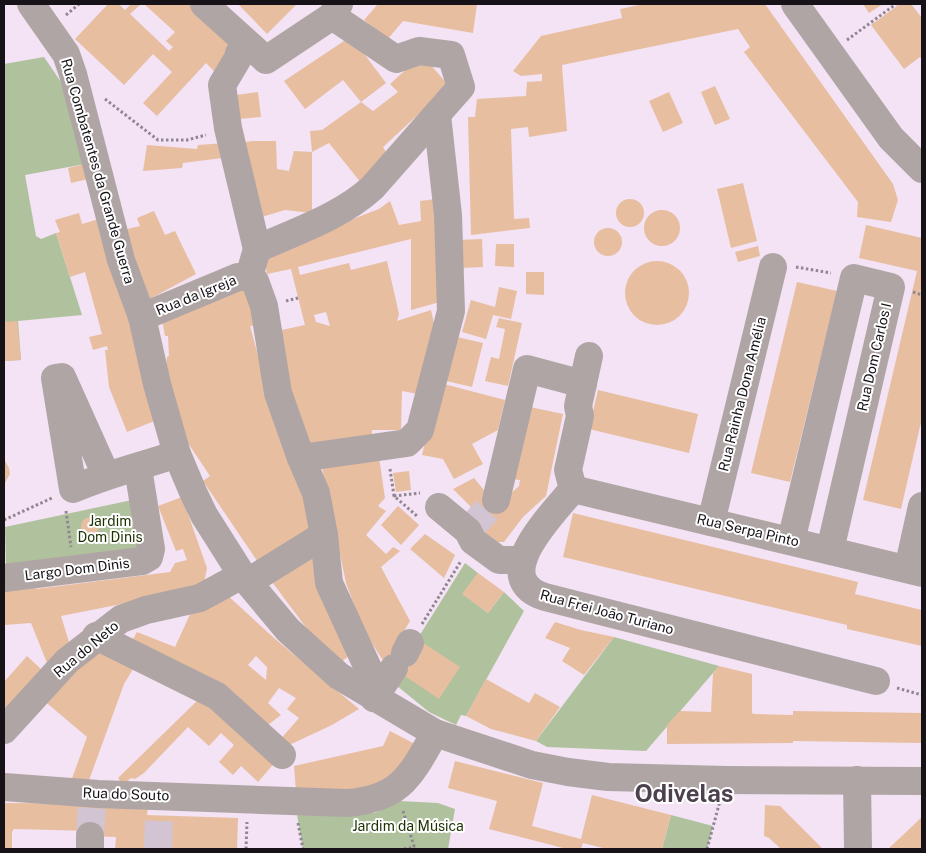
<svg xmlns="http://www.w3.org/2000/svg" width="926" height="853" viewBox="0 0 926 853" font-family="'Public Sans',sans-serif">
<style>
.green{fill:#afc29d}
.building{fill:#e8bea1;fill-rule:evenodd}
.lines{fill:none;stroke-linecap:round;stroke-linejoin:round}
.minor-tunnel{stroke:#d2c4d3;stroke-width:28;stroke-dasharray:28 14;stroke-linecap:butt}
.path{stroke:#908591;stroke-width:3;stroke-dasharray:2.5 2.5;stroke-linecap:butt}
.minor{stroke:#b0a5a5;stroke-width:28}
.labels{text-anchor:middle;stroke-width:4;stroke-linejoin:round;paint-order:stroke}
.street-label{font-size:14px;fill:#171218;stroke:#fff}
.park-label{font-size:14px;fill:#1c3001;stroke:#fff}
.town-label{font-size:24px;font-weight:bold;fill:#4d414e;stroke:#fff}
</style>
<rect width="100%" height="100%" fill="#f3e3f4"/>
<!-- green -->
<g class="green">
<path d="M44 57 61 82 85 164 25 175 36 236 41 239 56 233 82 315 18 321 21 360 4 361V64Z"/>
<path d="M132 500 141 548 6 568 5 527Z"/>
<path d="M465 563 478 573 463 594 488 613 504 592 524 611 466 716 461 715 456 725 429 712 391 681Z"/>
<path d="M614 637 719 666 646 751 547 747 536 741Z"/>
<path d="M400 801 438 803 455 809 448 849H303L296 809 375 813Z"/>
<path d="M671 815 713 826 707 849H662Z"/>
</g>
<!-- building -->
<g class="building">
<path d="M108 4H119L125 10 131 4H141L130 14 169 51 173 47 166 41 175 32 144 4H189L238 49 216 73 206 63 157 116 143 103 172 72 153 54 124 85 75 39Z"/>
<path d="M238 4H297L267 34Z"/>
<path d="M378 4H477L473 33 403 21 387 40 364 20Z"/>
<path d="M644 4H765L893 184 898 200 891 222 857 217 858 202 744 52 750 47 738 29 562 65 567 131 529 137 528 127 511 129 514 219 529 218 530 228 471 235 468 117H475L477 99 526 96 527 82 542 81V74L521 76 513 71 541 36 622 18 620 9Z"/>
<path d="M863 4H883L869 13Z"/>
<path d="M900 4H911L922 18V60L920 57 904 69 871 25Z"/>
<path d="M344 41 356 43 386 83 361 102 373 111 398 92 390 84 422 55 449 86 383 147 389 157 362 184 329 143 312 152 310 131 322 130 361 102 343 80 305 109 284 81Z"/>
<path d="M715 86 730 119 715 125 701 92Z"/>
<path d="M258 92 261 117 238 119 236 95Z"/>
<path d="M669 92 683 123 663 132 649 101Z"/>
<path d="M252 141H276L277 169 289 171 294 151 312 152V213L285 210 255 219 240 143Z"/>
<path d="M226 143 230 157 183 163 182 168 143 171 147 145 197 149 198 145Z"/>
<path d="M85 164 88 179 71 183 68 168Z"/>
<path d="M743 183 757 241 731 248 717 189Z"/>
<path d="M436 199 440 302 411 310V239L298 267 300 275 349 263 351 270 387 261 399 314 397 321 431 310 436 332 423 395 402 391 401 430H372V435L305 446 277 331 305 325 291 269 267 274 264 253 379 209 390 201 399 225 421 221 420 201ZM326 312 330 326 316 322 314 315Z"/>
<circle cx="630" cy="213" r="14"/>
<circle cx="662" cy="228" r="18"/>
<path d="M154 211 165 235 175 231 196 274 146 301 123 230 140 226 137 218Z"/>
<path d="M79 213 82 224 102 218 162 418 127 432 109 387 105 350H108L107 346 93 350 89 337 102 334 85 272 70 277 56 233 60 232 55 220Z"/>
<path d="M866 225 922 238V418L901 509 863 500 917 271 859 258Z"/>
<circle cx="608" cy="242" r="14"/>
<path d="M482 239 483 267 461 268 459 240Z"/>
<path d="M496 244H514V267L495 266Z"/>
<path d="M758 246 760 256 738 262 735 252Z"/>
<circle cx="657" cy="293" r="32"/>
<path d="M526 272H544V295L526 294Z"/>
<path d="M797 282 837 291 790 482 751 473Z"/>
<path d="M245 285 260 325 250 326 262 370 317 533 262 568 203 481 210 476 174 422 164 382 167 357 169 356 168 336H165L161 314Z"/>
<path d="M499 287 517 291 511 319 493 315 486 339 462 332 471 300 495 307Z"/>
<path d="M499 318 522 323 508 386 485 381 491 357 499 359 505 329 496 327Z"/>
<path d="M17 321 21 360 4 361V322Z"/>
<path d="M457 337 483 343 472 387 446 381Z"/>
<path d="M440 383 505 400 498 430 472 444 483 464 454 479 443 459 422 455Z"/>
<path d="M598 390 698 414 689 453 589 429Z"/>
<path d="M530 407 563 414 546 496 523 517 504 542H491L470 517 476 512 453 489 474 478 497 506 519 486 520 480 512 479Z"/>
<path d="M379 457 385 498 378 506 386 511 366 535 386 554 393 547 400 551 381 567 410 621 397 643 417 639 460 667 439 699 384 662 364 631 346 583 322 467Z"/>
<path d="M4 459 9 468 10 474 4 485Z"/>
<path d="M409 471 411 490 396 492 393 473Z"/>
<path d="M182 497 207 568 203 588 61 616 69 642 47 663 31 623 4 625V588L35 581 36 589 170 572 175 563 187 560 183 549 176 551 158 506Z"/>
<path d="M398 506 419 525 401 545 381 525Z"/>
<path d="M573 513 858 582 855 594 922 610V646L847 629V625L563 557Z"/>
<circle cx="90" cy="526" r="9"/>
<path d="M425 534 455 555 444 578 410 549Z"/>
<path d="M315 545 353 653 341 662 311 634 266 574Z"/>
<path d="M478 573 504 592 488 613 462 594Z"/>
<path d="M225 593 274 638 359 709 332 725 287 746 278 742 299 718 287 709 296 698 279 688 268 703 281 715 264 728 128 648 137 632 175 647 193 608ZM256 656 267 667 266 680 248 665Z"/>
<path d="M555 622 581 630 614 637 584 675 562 661 570 648 545 638Z"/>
<path d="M99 644 136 664 124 684 88 783 70 784 87 737 42 699Z"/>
<path d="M27 656 42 670 4 713V682Z"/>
<path d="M719 666 752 674V713L754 714 793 715V711L922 713V743L793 741V743L667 744V725L680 711 711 712 713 673Z"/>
<path d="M486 679 529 703 535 693 560 707 536 741 491 729 466 716Z"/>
<path d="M202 696 277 760 258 782 241 766 233 775 219 762 234 745 221 733 209 746 188 727 144 773 135 779 131 778 123 785 118 778Z"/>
<path d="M390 731 415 744 408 758 377 789 296 791 294 766 383 746Z"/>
<path d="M455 761 543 783 532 826 581 839 592 795 671 815 662 849H607L583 843 581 849H567L489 829 497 801 448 788Z"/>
<path d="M4 803 148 804 147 815 238 818 237 849H115L116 837 90 836 91 831 14 829 12 832V849H4Z"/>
<path d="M765 805 780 806 823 849H781L769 838 764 836Z"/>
<path d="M922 817V849H888L903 835Z"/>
</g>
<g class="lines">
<!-- minor-tunnel -->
<g class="minor-tunnel">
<path d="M468 531 496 500"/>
<path d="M90 836 92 804"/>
<path d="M158 849 159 815"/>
</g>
<!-- path -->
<g class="path">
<path d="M66 15 79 4"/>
<path d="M847 40 896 4"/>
<path d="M105 99 158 140H187L206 135"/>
<path d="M796 267 831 273"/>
<path d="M913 292 922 295"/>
<path d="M286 301 298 298"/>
<path d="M390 469 394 496 417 516"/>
<path d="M394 496 420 493"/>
<path d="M66 511 71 547"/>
<path d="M4 520 52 498"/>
<path d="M422 624 461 561"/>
<path d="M897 688 922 695"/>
<path d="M403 811 415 849"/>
<path d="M298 823 303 849"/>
<path d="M246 849 247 822"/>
<path d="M404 849 415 847"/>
<path d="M707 849 720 801"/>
</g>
<!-- minor -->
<g class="minor">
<path d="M31 4 66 54 73 74 121 260 142 317 157 384 177 454 193 492 204 515 242 575 288 630 339 676 435 733 532 765 568 772 608 777 726 780 922 781"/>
<path d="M204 4 266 60 332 16 339 4"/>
<path d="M795 4 891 138 922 169"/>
<path d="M247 44 239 53 238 58 222 85 228 128 257 249"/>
<path d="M257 249 249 277 255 281 264 306 278 393 301 458 316 493 324 535 329 583 373 679 374 698"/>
<path d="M257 249C296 231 340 217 372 188L461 87 451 55 419 51 396 59 332 16"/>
<path d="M142 317 238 277H249"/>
<path d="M301 458 407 443 420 430 451 311 448 215 437 115"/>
<path d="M106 475 62 377 55 378 73 489C107 474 142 466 177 454"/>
<path d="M573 489C554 513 486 578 545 597L876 681"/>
<path d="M573 489 922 573"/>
<path d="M573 489 568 470 580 416 578 406 589 356"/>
<path d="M496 500 527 369 583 384"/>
<path d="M439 507 468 531 473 541 499 560H522"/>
<path d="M711 522 773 267"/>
<path d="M791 541 854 278 891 287 830 550"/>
<path d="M908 569 922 506"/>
<path d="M4 578 142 561 149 557 151 549 138 468"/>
<path d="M248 582 324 535"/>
<path d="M96 636 217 696 282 755"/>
<path d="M405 653 410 643"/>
<path d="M374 698 394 668"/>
<path d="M4 730 67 661 121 619 146 610 200 598 242 575"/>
<path d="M857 780 858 849"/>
<path d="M4 787 98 794 347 803C401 799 411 775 435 733"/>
<path d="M90 836V849"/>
</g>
</g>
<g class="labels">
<!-- street labels -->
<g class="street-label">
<text transform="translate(98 171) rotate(74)" y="5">Rua Combatentes da Grande Guerra</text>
<text transform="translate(196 295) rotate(-22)" y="5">Rua da Igreja</text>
<text transform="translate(874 357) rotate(-77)" y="5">Rua Dom Carlos I</text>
<text transform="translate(742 394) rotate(-76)" y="5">Rua Rainha Dona Amélia</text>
<text transform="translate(748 530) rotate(13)" y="5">Rua Serpa Pinto</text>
<text transform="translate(77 569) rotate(-7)" y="5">Largo Dom Dinis</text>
<text transform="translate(607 612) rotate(15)" y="5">Rua Frei João Turiano</text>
<text transform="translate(86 649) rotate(-40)" y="5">Rua do Neto</text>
<text transform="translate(126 794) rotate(2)" y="5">Rua do Souto</text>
</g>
<!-- park labels -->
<g class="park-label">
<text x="110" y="526">Jardim<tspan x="110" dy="16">Dom Dinis</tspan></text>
<text x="408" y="831">Jardim da Música</text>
</g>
<!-- town labels -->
<g class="town-label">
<text x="684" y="802">Odivelas</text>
</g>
</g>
<!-- border -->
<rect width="926" height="853" fill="none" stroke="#171218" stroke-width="10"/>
</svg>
